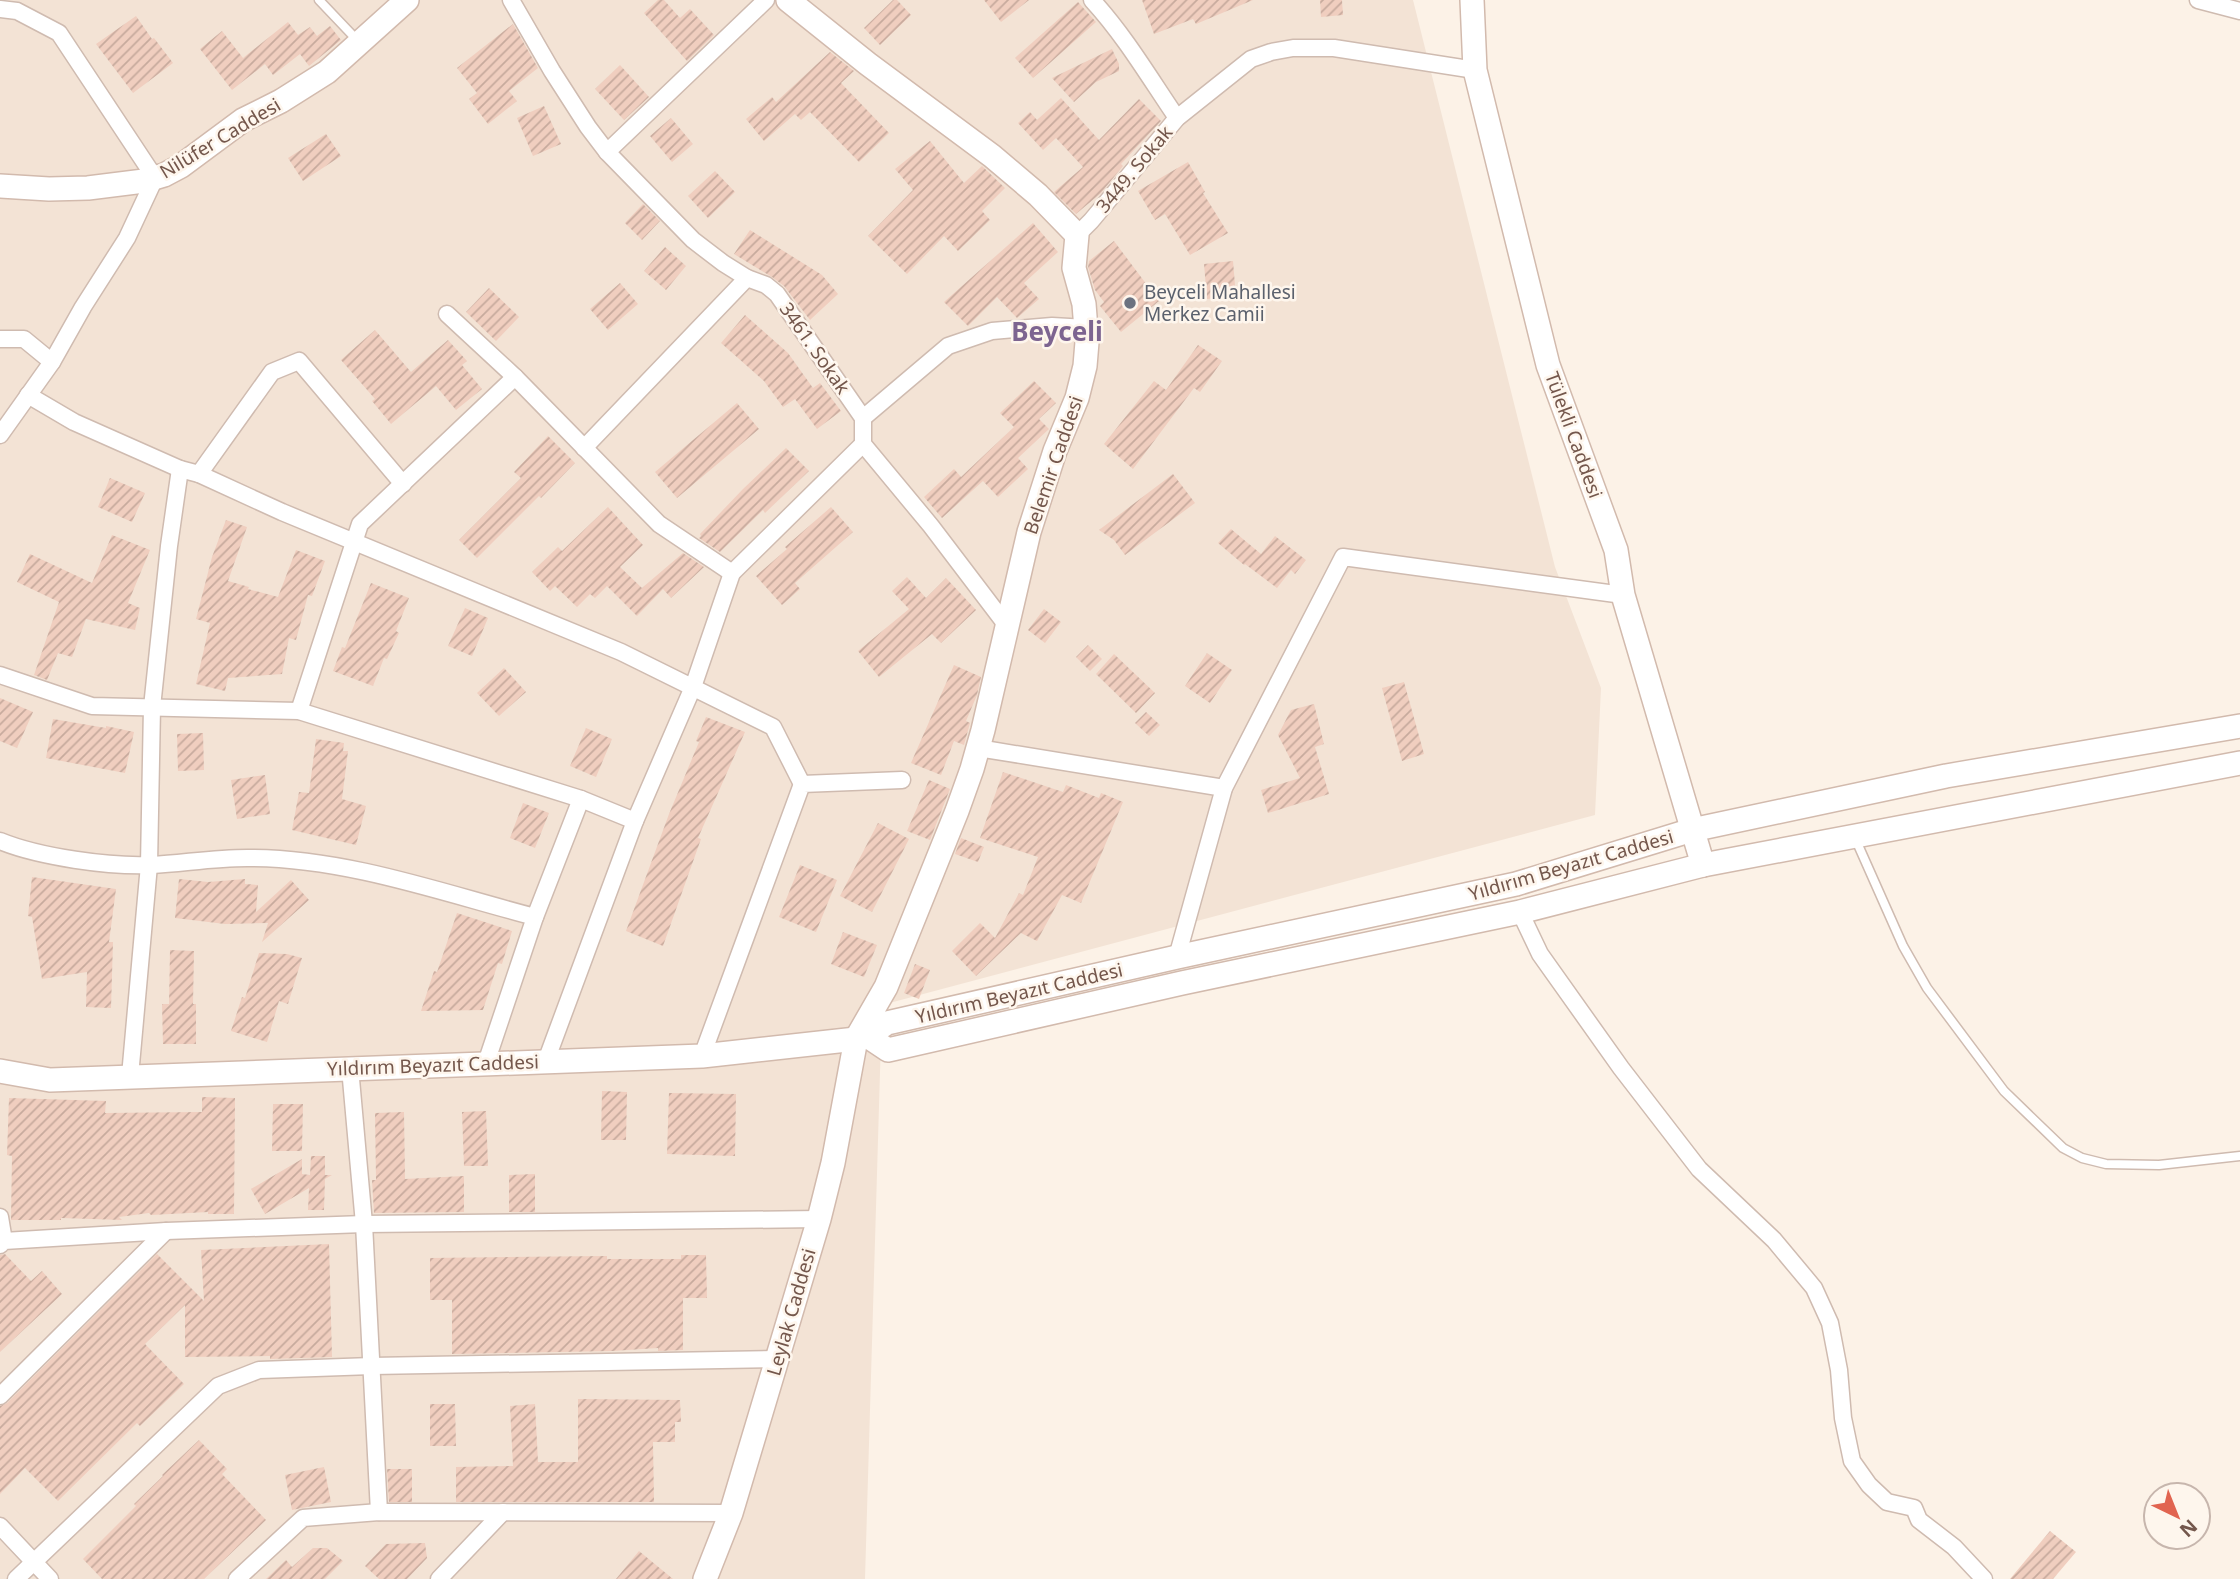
<svg xmlns="http://www.w3.org/2000/svg" width="2240" height="1579" viewBox="0 0 2240 1579" font-family="'Noto Sans',sans-serif">
<style>
.residential{fill:#f3e3d5}
.building{fill:url(#building-hatch)}
.lines{fill:none;stroke-linecap:round;stroke-linejoin:round}
.lane-casing{stroke:#cfbbb0;stroke-width:11}
.street-casing{stroke:#cfbbb0;stroke-width:19}
.secondary-casing{stroke:#d2baad;stroke-width:26}
.lane{stroke:#fff;stroke-width:8}
.street{stroke:#fff;stroke-width:16}
.secondary{stroke:#fff;stroke-width:23}
.worship-dot{fill:#6b7280;stroke:#fef6ed;stroke-width:2.5}
.labels{text-anchor:middle;stroke-width:5;stroke-linejoin:round;paint-order:stroke}
.street-label{font-size:19px;fill:#74574c;stroke:#fef6ed}
.worship-label{font-size:19px;fill:#5b616d;stroke:#fef6ed;text-anchor:start}
.district-label{font-size:26px;font-weight:bold;fill:#7d6490;stroke:#fef6ed}
</style>
<defs>
<pattern id="building-hatch" width="6" height="6" patternUnits="userSpaceOnUse" patternTransform="scale(1.75)"><rect width="6" height="6" fill="#f0cebf"/><path d="M-1 1l2-2M0 6l6-6M5 7l2-2" fill="none" stroke="#c7aa9d"/></pattern>
</defs>
<rect width="100%" height="100%" fill="#fcf2e7"/>
<!-- residential -->
<path class="residential" d="M0 0H1413L1555 567 1601 688 1595 815 882 1005 865 1579H0Z"/>
<!-- building -->
<g class="building">
<path d="M658 0H664L680 18 690 9 714 35 687 61 644 13Z"/>
<path d="M893 0H897L911 15 880 45 864 28Z"/>
<path d="M984 0H1029L1001 22Z"/>
<path d="M1142 0H1253L1196 24 1193 19 1154 34Z"/>
<path d="M1320 0H1342L1343 15 1321 17Z"/>
<path d="M1078 2 1096 22 1033 78 1015 58Z"/>
<path d="M136 16 152 39 154 38 173 63 133 93 96 44Z"/>
<path d="M288 22 298 35 310 27 317 36 330 26 341 40 309 66 300 54 273 75 265 64 232 90 200 49 222 31 243 58Z"/>
<path d="M513 24 538 68 509 91 517 101 488 124 469 99 477 93 457 68Z"/>
<path d="M1112 49 1119 64V71L1096 82 1074 102 1052 78Z"/>
<path d="M830 52 854 71 841 83 889 133 859 162 810 112 801 120 795 114 764 141 746 119 772 97 776 102Z"/>
<path d="M620 65 649 97 624 120 595 89Z"/>
<path d="M1061 98 1099 140 1139 99 1161 121 1121 164 1123 166 1101 193 1076 214 1054 192 1083 167 1056 138 1043 150 1018 123 1030 112 1037 120Z"/>
<path d="M544 106 561 144 533 156 517 118Z"/>
<path d="M671 118 693 144 672 162 650 136Z"/>
<path d="M326 134 341 156 303 181 288 158Z"/>
<path d="M930 141 964 183 982 166 1005 188 982 211 990 220 958 251 944 236 907 274 868 236 913 190 895 169Z"/>
<path d="M1188 162 1205 192 1203 193 1228 233 1190 255 1165 214 1155 220 1138 191Z"/>
<path d="M715 171 735 192 708 218 688 196Z"/>
<path d="M643 204 660 221 642 240 625 223Z"/>
<path d="M1033 223 1058 252 1024 283 1039 299 1017 318 997 297 968 326 944 302Z"/>
<path d="M750 230 822 275 838 294 810 320 784 286 772 277 734 254Z"/>
<path d="M1114 241 1159 301 1121 332 1100 306 1104 302 1095 290 1088 267 1089 261Z"/>
<path d="M665 247 686 266 666 290 644 271Z"/>
<path d="M1233 261 1236 297 1207 299 1204 264Z"/>
<path d="M620 283 638 304 608 330 590 309Z"/>
<path d="M489 288 519 317 496 341 466 312Z"/>
<path d="M745 315 788 353 813 388 820 383 841 411 817 429 795 399 783 407 764 381 721 343Z"/>
<path d="M375 330 411 372 448 340 467 361 462 365 482 389 456 410 436 386 391 424 372 401 375 399 341 360Z"/>
<path d="M1198 345 1222 361 1200 392 1194 388 1133 469 1104 444 1154 381 1166 390Z"/>
<path d="M1034 381 1056 403 1039 419 1049 429 1018 458 1028 469 998 497 983 481 942 518 924 497 954 469 961 477 1014 427 1000 413Z"/>
<path d="M737 403 759 429 677 498 655 472Z"/>
<path d="M548 436 575 463 541 498 539 496 477 558 459 540 521 478 514 472Z"/>
<path d="M786 448 809 471 765 513 763 510 720 552 699 538 701 536 700 534 743 489Z"/>
<path d="M1173 474 1195 503 1125 555 1114 540 1099 530Z"/>
<path d="M110 478 145 493 132 522 98 507Z"/>
<path d="M608 507 643 545 620 567 642 588 683 553 704 567 671 598 663 589 637 616 607 586 595 598 590 594 577 607 555 586 550 591 532 572 558 547 562 551Z"/>
<path d="M831 507 853 532 795 583 800 589 782 605 756 576 787 549 785 547Z"/>
<path d="M226 520 247 527 228 581 249 587 248 589 278 597 296 550 325 561 312 596 308 595 296 640 289 638 282 674 228 678 225 691 196 684 210 623 196 619 212 557Z"/>
<path d="M1231 529 1261 554 1275 536 1306 560 1295 574 1291 570 1277 588 1245 564 1244 565 1218 543Z"/>
<path d="M112 535 150 550 128 603 140 608 135 630 86 619 72 657 58 653 47 680 34 675 59 602 17 582 30 554 92 583Z"/>
<path d="M907 577 926 598 946 578 976 610 941 643 932 634 879 677 858 651 909 609 892 591Z"/>
<path d="M371 583 409 598 396 631 399 633 387 659 384 658 373 686 333 671 342 647 345 648Z"/>
<path d="M465 608 488 618 472 656 448 646Z"/>
<path d="M1044 609 1061 622 1045 643 1028 630Z"/>
<path d="M1088 645 1102 659 1090 671 1076 657Z"/>
<path d="M1207 653 1232 670 1210 703 1185 686Z"/>
<path d="M1114 654 1155 693 1136 713 1096 674Z"/>
<path d="M954 665 981 677 977 695 966 721 970 723 964 745 954 741 941 775 911 763Z"/>
<path d="M504 668 526 692 499 716 477 693Z"/>
<path d="M1404 682 1424 754 1402 761 1382 688Z"/>
<path d="M0 698 33 712 17 748 0 741Z"/>
<path d="M1314 704 1324 744 1315 747 1329 794 1268 813 1261 790 1300 778 1278 735 1291 710Z"/>
<path d="M1146 712 1160 725 1149 736 1135 723Z"/>
<path d="M706 717 745 732 698 838 701 839 663 946 626 931 669 814 699 742 696 741Z"/>
<path d="M53 719 106 728V726L134 732 125 773 46 758Z"/>
<path d="M586 728 612 739 596 777 570 766Z"/>
<path d="M203 733 204 770 178 771 177 734Z"/>
<path d="M316 739 344 743 343 751H348L342 799 366 806 356 845 292 830 299 792 309 793Z"/>
<path d="M1003 772 1063 792 1066 785 1099 798 1101 793 1123 802 1081 903 1062 895 1037 941 1021 933 976 976 952 951 980 923 995 938 1019 893 1023 895 1038 857 980 838Z"/>
<path d="M265 775 270 814 237 819 231 780Z"/>
<path d="M929 780 950 789 930 840 907 831Z"/>
<path d="M523 803 549 813 535 848 510 838Z"/>
<path d="M878 823 909 839 872 912 840 896Z"/>
<path d="M961 838 984 847 978 862 955 854Z"/>
<path d="M800 865 837 880 816 932 779 917Z"/>
<path d="M32 877 116 889 109 942H113L111 1008 86 1007 87 972 42 979 32 917 28 916Z"/>
<path d="M179 879 208 882 245 879V884L258 885 256 912 291 880 309 900 262 942 268 923 225 924 175 918Z"/>
<path d="M457 913 512 931 502 964 498 963 483 1010 421 1011 434 971 437 972Z"/>
<path d="M843 932 877 945 864 977 831 964Z"/>
<path d="M170 950 194 951 193 1004H196V1044H163L162 1004H169Z"/>
<path d="M259 953 287 954 302 958 288 1004 279 1001 267 1042 231 1031 242 997 245 998Z"/>
<path d="M915 964 930 970 919 999 904 993Z"/>
<path d="M602 1091 627 1092 626 1140H601Z"/>
<path d="M669 1093 736 1094 735 1156 667 1154Z"/>
<path d="M202 1097 235 1098 234 1214H208V1212L151 1215 149 1213 119 1217 122 1220 61 1218V1220H11L12 1156 7 1155 9 1098 106 1101 105 1113 202 1112Z"/>
<path d="M273 1104H303L302 1151H272Z"/>
<path d="M486 1111 488 1166H464L462 1112Z"/>
<path d="M404 1112 405 1179 464 1176V1212L374 1213 372 1180H376L375 1113Z"/>
<path d="M311 1156H325V1175H332L325 1179 324 1210H308L309 1188 265 1214 251 1189 302 1159V1174L310 1175Z"/>
<path d="M535 1174V1212H509V1175Z"/>
<path d="M329 1244 332 1357 270 1359V1356L185 1357V1305L145 1344 184 1384 140 1426 137 1423 58 1501 25 1468 0 1494V1406L7 1403 157 1254 204 1301 201 1250Z"/>
<path d="M5 1254 31 1281 42 1271 62 1294 0 1352V1255Z"/>
<path d="M681 1255H706L707 1298H683V1350L658 1351V1348L612 1351 452 1354V1300H430V1258L607 1256V1259H681Z"/>
<path d="M578 1399 680 1400 681 1422H675V1442H653L654 1502H456V1467L513 1466 510 1406 535 1404 538 1462H578Z"/>
<path d="M430 1404H455L456 1446H430Z"/>
<path d="M199 1440 227 1469 222 1474 266 1520 204 1579H102L83 1559 136 1506 134 1504 163 1476 162 1475Z"/>
<path d="M324 1467 331 1502 292 1510 285 1475Z"/>
<path d="M387 1469H412V1502H389Z"/>
<path d="M2050 1531 2076 1552 2053 1579H2010Z"/>
<path d="M425 1543 427 1558 407 1579H379L365 1566 386 1544Z"/>
<path d="M313 1548H327L343 1561 325 1579H266L286 1560 292 1567Z"/>
<path d="M639 1551 673 1579H616Z"/>
</g>
<g class="lines">
<!-- lane casing -->
<g class="lane-casing">
<g id="lane">
<path d="M319 0 358 41"/>
<path d="M1855 838 1903 946 1927 988 2004 1091 2063 1148 2082 1158 2106 1164 2159 1165 2240 1156"/>
</g>
</g>
<!-- street casing -->
<g class="street-casing">
<g id="street">
<path d="M511 0 552 71 588 127 607 152 693 240 723 263 747 278 766 285 777 294 863 418V444L931 526 1007 626"/>
<path d="M1092 0C1125 36 1149 77 1177 118"/>
<path d="M2198 0 2240 11"/>
<path d="M0 9 17 11 59 33 155 178 127 238 83 307 52 362 0 435"/>
<path d="M607 152 766 0"/>
<path d="M1077 235 1091 221 1177 118 1251 59 1271 52 1293 48H1334L1475 70"/>
<path d="M447 314 515 377 659 524 732 573"/>
<path d="M0 339H24L52 362"/>
<path d="M28 395 74 422 180 469 199 474 282 512 621 652 773 727 802 784"/>
<path d="M863 418 948 346 992 331 1052 326 1087 328"/>
<path d="M584 448 747 278"/>
<path d="M199 474 272 372 299 361 403 484"/>
<path d="M0 675 92 706 299 711 581 799 635 821"/>
<path d="M299 711 360 524 515 377"/>
<path d="M978 748 1224 788"/>
<path d="M0 841C39 857 110 867 152 865 186 863 220 857 253 858 349 859 443 893 535 917"/>
<path d="M1520 912 1540 954 1621 1068 1699 1169 1774 1240 1814 1288 1830 1323 1839 1370 1843 1418 1852 1461 1869 1485 1887 1502 1914 1508 1919 1520 1954 1547 1984 1579"/>
<path d="M1177 957 1224 788 1343 557 1623 595"/>
<path d="M702 1056 802 784 902 780"/>
<path d="M546 1061 635 821 693 687 732 573 863 444"/>
<path d="M486 1063 535 917 581 799"/>
<path d="M350 1068 364 1224 379 1512"/>
<path d="M130 1076 149 865 152 707 169 546 180 469"/>
<path d="M0 1217 4 1241"/>
<path d="M0 1245 4 1241 166 1231 364 1224 819 1219"/>
<path d="M0 1396 166 1231"/>
<path d="M0 1526 50 1579"/>
<path d="M16 1579 218 1386 259 1370 372 1366 777 1359"/>
<path d="M237 1579 303 1518 379 1512 731 1513"/>
<path d="M439 1579 503 1512"/>
</g>
</g>
<!-- secondary casing -->
<g class="secondary-casing">
<g id="secondary">
<path d="M1472 0 1475 70 1548 365 1616 550 1623 595 1703 865"/>
<path d="M0 186 49 189 88 188 144 181 164 175 181 166 243 120 281 101 327 72 407 0"/>
<path d="M867 1036 888 1050 1182 983 1520 912 1703 865 2240 763"/>
<path d="M0 1071 50 1080 702 1056 856 1039 867 1036 887 1023 1177 957 1516 884 1692 830 1946 776 2240 726"/>
<path d="M705 1579 731 1513 819 1219 833 1163 856 1039 886 987 957 811 972 769 983 730 1029 532 1055 451 1077 398 1085 366 1087 342 1084 304 1074 268 1077 235 1038 195 992 156 868 64 788 0"/>
</g>
</g>
<!-- lane -->
<use href="#lane" class="lane"/>
<!-- street -->
<use href="#street" class="street"/>
<!-- secondary -->
<use href="#secondary" class="secondary"/>
</g>
<!-- markers -->
<circle class="worship-dot" cx="1130" cy="303" r="7"/>
<g class="labels">
<!-- street labels -->
<g class="street-label">
<text transform="translate(220 138) rotate(-31)" y="7">Nilüfer Caddesi</text>
<text transform="translate(1134 169) rotate(-50)" y="7">3449. Sokak</text>
<text transform="translate(815 348) rotate(55)" y="7">3461. Sokak</text>
<text transform="translate(1574 435) rotate(70)" y="7">Tülekli Caddesi</text>
<text transform="translate(1053 465) rotate(-71)" y="7">Belemir Caddesi</text>
<text transform="translate(1571 865) rotate(-16)" y="7">Yıldırım Beyazıt Caddesi</text>
<text transform="translate(1019 993) rotate(-13)" y="7">Yıldırım Beyazıt Caddesi</text>
<text transform="translate(433 1065) rotate(-2)" y="7">Yıldırım Beyazıt Caddesi</text>
<text transform="translate(791 1312) rotate(-74)" y="7">Leylak Caddesi</text>
</g>
<!-- worship labels -->
<g class="worship-label">
<text x="1144" y="299">Beyceli Mahallesi<tspan x="1144" dy="22">Merkez Camii</tspan></text>
</g>
<!-- district labels -->
<g class="district-label">
<text x="1057" y="341">Beyceli</text>
</g>
</g>
<!-- north arrow -->
<g transform="translate(2177 1516) rotate(137)"><circle r="33" fill="#fef6ed" stroke="#c7b6ad" stroke-width="2"/>
<path d="M0-5L12 26L0 18L-12 26Z" fill="#e16450"/>
<text y="-10" font-size="19" font-weight="bold" text-anchor="middle" fill="#74574c">N</text>
</g>
</svg>
